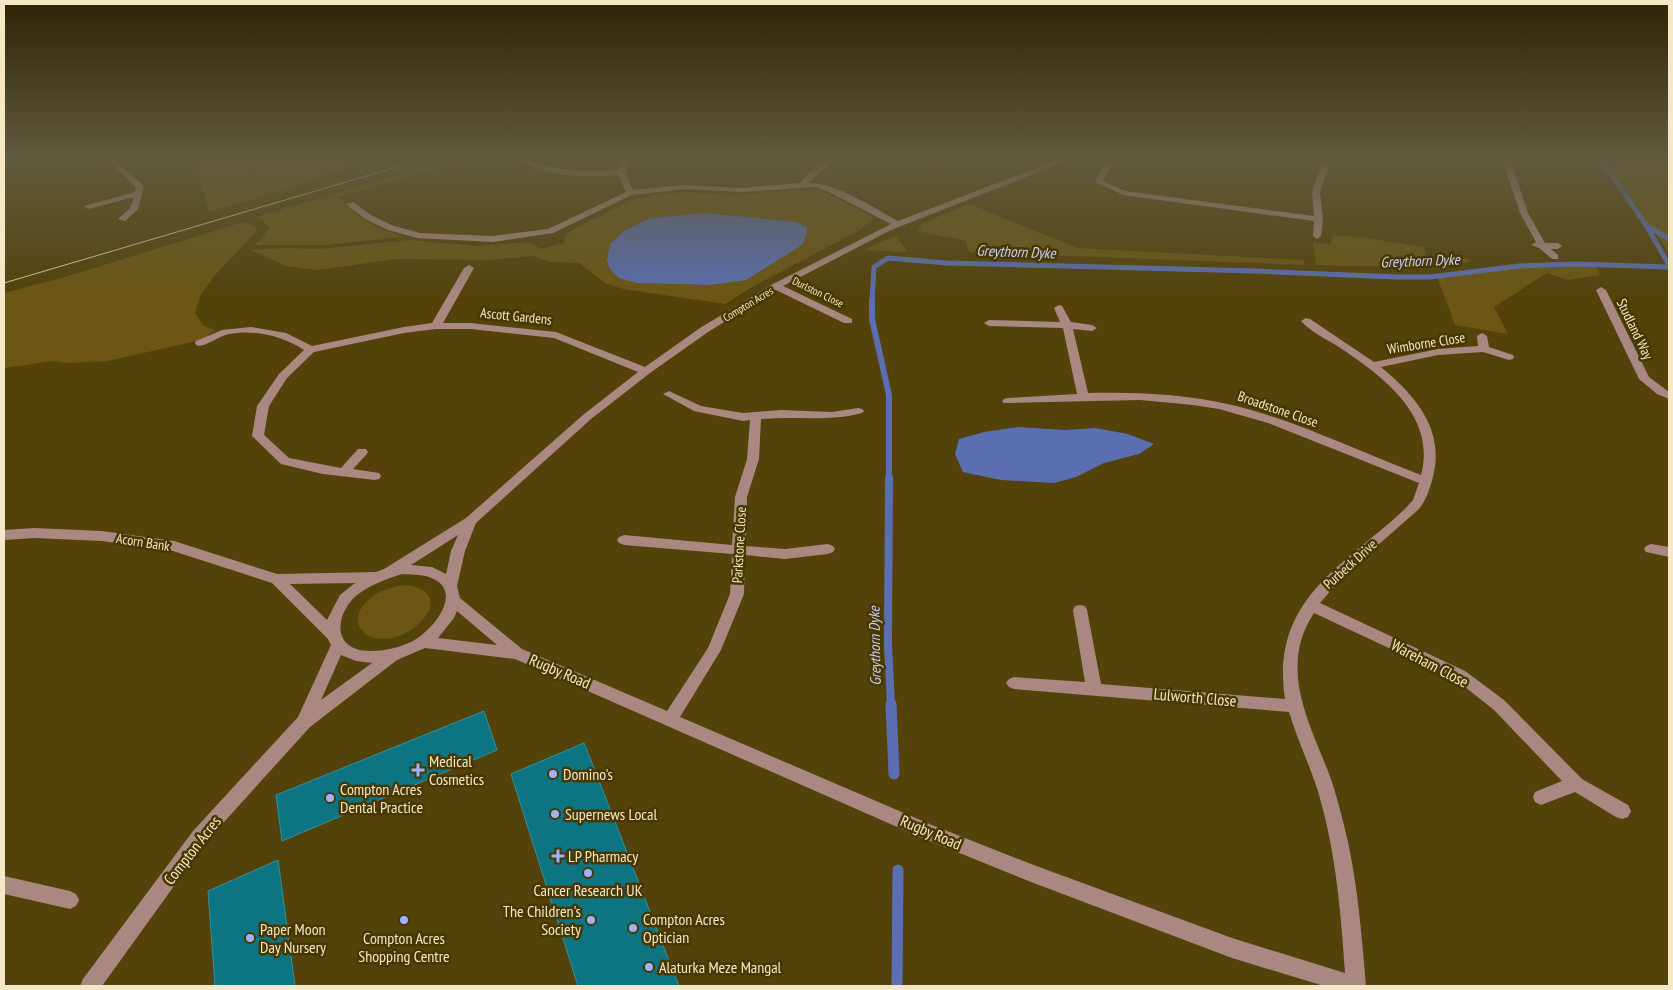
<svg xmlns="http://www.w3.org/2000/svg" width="1673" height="990" viewBox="0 0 1673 990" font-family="'PT Sans Narrow',sans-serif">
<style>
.green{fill:#6b5614;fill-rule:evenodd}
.water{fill:#5a6eb1}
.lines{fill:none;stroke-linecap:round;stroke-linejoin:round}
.stream-far3{stroke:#5a6eb1;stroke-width:5}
.stream-far2{stroke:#5a6eb1;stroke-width:6}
.stream-far1{stroke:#5a6eb1;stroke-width:8}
.stream{stroke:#5a6eb1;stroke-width:11}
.building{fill:#0d7482;stroke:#2f91a1}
.minor{fill:#a98882;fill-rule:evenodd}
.tram{stroke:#ddd1ac;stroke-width:1}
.poi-dot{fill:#9db4fd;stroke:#483700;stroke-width:2}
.labels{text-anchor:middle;stroke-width:5;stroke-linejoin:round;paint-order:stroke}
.far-street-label{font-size:11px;fill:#f4e8c7;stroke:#483700}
.street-label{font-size:14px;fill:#f4e8c7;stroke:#483700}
.water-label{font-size:15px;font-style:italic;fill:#c5d3f9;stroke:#483700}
.near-street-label{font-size:16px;fill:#f4e8c7;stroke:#483700}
.near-poi-label{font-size:16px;fill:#f4e8c7;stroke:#483700;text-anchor:start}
</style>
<rect width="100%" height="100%" fill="#53420a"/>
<!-- green -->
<g class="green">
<path d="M195 159H363L304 184 209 212Z"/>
<path d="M453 159H467L338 197 358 216 378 228 405 237 324 245H254L263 237 269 228 262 219 253 218Z"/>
<path d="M1604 159H1669V259L1667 250Z"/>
<path d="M817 190 838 198 874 218 860 230 752 287 725 304 623 289 605 283 579 263 551 262 532 256 490 260 398 259 317 270 286 266 251 250 286 248 319 249 409 240 476 246 529 242 541 249 564 243 565 236 573 229 635 199 657 195 686 192 730 196 785 191ZM707 213 778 220 709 285 637 283 607 260 610 244 625 230 650 218Z"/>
<path d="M969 204 1077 248 1304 260 1305 265 969 252 966 241 917 231 923 223Z"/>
<path d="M243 222 256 227V232L215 275 201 294 195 313 203 325 215 330 201 340 108 361 67 363 53 361 4 368V293L65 277Z"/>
<path d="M1332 235 1367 238 1424 247 1426 257 1467 259 1471 262C1419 267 1368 267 1316 265L1313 242 1331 244Z"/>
<path d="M896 236 908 252 867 250 870 247Z"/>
<path d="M1549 262H1595L1600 275 1568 280 1547 273 1494 307 1508 334 1455 325 1437 277H1449L1502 267Z"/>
<path d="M402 585C459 588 419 640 382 639 358 637 349 618 368 600 377 591 390 588 402 585Z"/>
</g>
<!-- water -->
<g class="water">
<path d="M707 213 796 222 807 227V233L802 245 746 280 710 285 637 283 619 278 610 269 607 260 610 244 625 230 650 218Z"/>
<path d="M1018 427 1065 430 1095 428 1128 434 1154 444 1139 454 1104 463 1076 477 1054 483 1001 480 963 472 955 454 959 439 984 432Z"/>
</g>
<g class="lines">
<!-- stream-far3 -->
<g class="stream-far3">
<path d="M1601 159 1646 225"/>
<path d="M1669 239 1646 225 1669 265"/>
<path d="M872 301 874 267 888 258 947 263 1255 271 1397 277H1430L1519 266 1576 264 1669 267"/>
</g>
<!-- stream-far2 -->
<path class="stream-far2" d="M872 300V319L889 395V480"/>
<!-- stream-far1 -->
<path class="stream-far1" d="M889 478 888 644 891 705"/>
<!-- stream -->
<g class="stream">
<path d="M891 704 894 774"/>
<path d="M897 986 898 870"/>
</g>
</g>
<!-- building -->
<g class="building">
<path d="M484 711 497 750 282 841 276 795Z"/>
<path d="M584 743 596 773 679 986H578L511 774Z"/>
<path d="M278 860 295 986H215L208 891Z"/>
</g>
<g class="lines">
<!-- minor -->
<g class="minor">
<path d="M105 159H114L144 186 138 209 125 221 118 219 130 208 134 197 88 209 84 206 135 192 136 187Z"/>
<path d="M518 159C532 159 544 166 557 168 577 172 598 171 618 170L622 159H630L625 172 633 190 684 185 741 188 800 183C810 172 820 159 835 159L809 183C837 183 874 208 898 221L1060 159H1072L891 230 783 286 852 319V323H844L776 290 708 332 650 373 591 419 476 523 465 551 457 586 460 598 522 649 667 711 708 648 730 594 732 554 624 545 619 543 617 540 619 537 624 535 732 545 735 497 747 459 750 420 743 421 694 411 663 394 669 391 701 406 743 413 781 410 832 412 858 408 862 409 864 411 862 413C829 422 796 416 761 419L759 459 747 497 746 546 785 549 828 544 833 546 835 549 833 552 828 554 785 559 745 555 744 594 721 650 680 717 932 825 1031 864 1232 938 1345 973C1341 914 1336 853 1319 795 1311 767 1297 740 1289 712L1014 689 1009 687 1006 683 1009 679 1014 677 1085 682 1073 610 1075 606 1080 605 1085 606 1087 610 1101 684 1285 699C1270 599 1344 566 1405 509L1413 500 1419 483 1268 423 1219 409 1193 405 1140 400 1004 403 1002 401 1004 399 1008 398 1077 394 1063 328 989 326 984 323 989 320 1060 322 1054 308 1059 305 1062 306 1071 322 1092 325 1097 328 1092 331 1073 329 1088 393C1137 392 1184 394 1232 405 1295 420 1360 452 1421 475 1437 415 1382 376 1339 347 1326 339 1311 332 1301 321L1306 318 1310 319 1374 362 1438 349 1478 346 1477 336 1482 333 1487 336 1489 347 1513 355 1514 357 1513 359 1509 360 1483 352 1438 355 1381 367C1416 396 1445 430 1433 477 1430 489 1426 500 1419 509L1345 574 1320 603 1465 671 1504 700 1582 779 1628 805 1631 811 1628 817 1622 819 1616 817 1575 792 1541 805 1535 802 1533 797 1535 792 1562 781 1494 710 1455 679 1314 613C1277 669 1311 725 1331 779 1338 800 1343 821 1348 842 1358 889 1362 938 1366 986H1324L1232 958 1031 882 920 837 515 659 425 648 397 660 310 727 205 843 102 986H80L83 979 193 831 298 717 331 645 328 639 272 583 173 551 102 541 34 538 4 540V530L34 528 102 531 174 541 277 574 376 572 384 569 466 518 583 415 638 372 554 338 470 329H436L404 333 314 352 287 378 269 406 264 435 289 458 341 468 358 449H366L368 452 366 455 353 469 379 473 381 476 379 479 375 480 323 474 281 464 252 436 257 406 279 374 304 350C283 336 254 329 229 334 219 336 210 344 200 346L196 345 195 343 196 341 222 330 251 327 286 333 312 346 404 327 432 323 464 268 469 265 474 268 443 323H470L556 332 645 367 700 328 773 284 891 224 829 192 815 187 741 192 684 189 632 195 553 233 493 242 417 238 388 230 365 219 346 204 353 202 371 215 394 226 420 233 493 236 548 229 626 192 618 175C586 176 546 179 518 159ZM458 535 451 551 446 574 432 567 411 565ZM402 574C410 575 421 574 429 577 467 590 432 632 411 642 398 648 384 651 370 651 332 651 334 615 357 595 370 585 386 579 402 574ZM355 583 340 595 327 620 290 584ZM457 611 497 645 438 638 454 618ZM341 655 356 661 372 663 321 700Z"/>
<path d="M923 159H932L933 161 929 163Z"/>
<path d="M1323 159H1331L1320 192 1323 219 1321 236 1317 239 1313 236 1314 221 1123 195 1095 182 1104 164 1108 162 1112 164 1103 181 1125 191 1314 216 1312 192Z"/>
<path d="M1502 159H1510L1528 213 1545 243H1558L1562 246 1558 249H1551L1558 255V259H1552L1539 248 1531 245 1536 242 1520 213Z"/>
<path d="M1601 287 1606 290 1649 377 1669 392V399L1657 394 1639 379 1596 290Z"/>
<path d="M1651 544 1669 547V557L1646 552 1644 549 1646 546Z"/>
<path d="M4 876 70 891 76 894 79 900 76 906 70 909 4 894Z"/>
</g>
<!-- tram -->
<path class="tram" d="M4 283 424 159"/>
</g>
<!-- sky -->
<linearGradient id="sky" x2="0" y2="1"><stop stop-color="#2e2406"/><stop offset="0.53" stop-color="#605a3e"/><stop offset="1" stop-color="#605a3e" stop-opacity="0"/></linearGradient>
<rect width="1673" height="298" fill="url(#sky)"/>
<!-- markers -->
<g class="poi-dot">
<path d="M415.5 762.5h5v5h5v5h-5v5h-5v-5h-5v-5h5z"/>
<circle cx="553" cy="774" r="5"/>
<circle cx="330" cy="798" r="5"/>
<circle cx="555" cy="814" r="5"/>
<path d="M555.5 848.5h5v5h5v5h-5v5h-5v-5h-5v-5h5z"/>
<circle cx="588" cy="873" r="5"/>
<circle cx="404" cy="920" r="5"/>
<circle cx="591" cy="920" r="5"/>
<circle cx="633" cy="928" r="5"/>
<circle cx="250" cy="938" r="5"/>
<circle cx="649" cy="967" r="5"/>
</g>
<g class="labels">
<!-- far-street labels -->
<g class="far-street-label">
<text transform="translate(818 292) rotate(26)" y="4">Durlston Close</text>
<text transform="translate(748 304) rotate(-31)" y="4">Compton Acres</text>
</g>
<!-- street labels -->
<g class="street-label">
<text transform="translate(516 316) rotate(6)" y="5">Ascott Gardens</text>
<text transform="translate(1635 329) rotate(64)" y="5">Studland Way</text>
<text transform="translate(1426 343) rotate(-9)" y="5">Wimborne Close</text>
<text transform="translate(1278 409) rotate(19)" y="5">Broadstone Close</text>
<text transform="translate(143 542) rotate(9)" y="5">Acorn Bank</text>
<text transform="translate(739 545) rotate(-87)" y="5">Parkstone Close</text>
<text transform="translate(1350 564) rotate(-42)" y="5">Purbeck Drive</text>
</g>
<!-- water labels -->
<g class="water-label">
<text transform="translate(1016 252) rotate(2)" y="5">Greythorn Dyke</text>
<text transform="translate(1420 261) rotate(-2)" y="5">Greythorn Dyke</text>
<text transform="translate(875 646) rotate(-91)" y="5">Greythorn Dyke</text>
</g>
<!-- near-street labels -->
<g class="near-street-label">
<text transform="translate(1430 663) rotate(28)" y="6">Wareham Close</text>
<text transform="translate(560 671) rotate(23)" y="6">Rugby Road</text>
<text transform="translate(1195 697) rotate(5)" y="6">Lulworth Close</text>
<text transform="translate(931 832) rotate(23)" y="6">Rugby Road</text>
<text transform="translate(192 850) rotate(-52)" y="6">Compton Acres</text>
</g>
<!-- near-poi labels -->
<g class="near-poi-label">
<text x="429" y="767">Medical<tspan x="429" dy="18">Cosmetics</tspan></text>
<text x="563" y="780">Domino's</text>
<text x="340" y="795">Compton Acres<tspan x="340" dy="18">Dental Practice</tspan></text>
<text x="565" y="820">Supernews Local</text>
<text x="568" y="862">LP Pharmacy</text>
<text x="588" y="896" text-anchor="middle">Cancer Research UK</text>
<text x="581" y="917" text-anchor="end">The Children's<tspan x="581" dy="18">Society</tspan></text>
<text x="643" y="925">Compton Acres<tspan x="643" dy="18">Optician</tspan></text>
<text x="260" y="935">Paper Moon<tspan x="260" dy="18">Day Nursery</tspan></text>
<text x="404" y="944" text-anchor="middle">Compton Acres<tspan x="404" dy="18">Shopping Centre</tspan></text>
<text x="659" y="973">Alaturka Meze Mangal</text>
</g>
</g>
<!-- border -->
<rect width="1673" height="990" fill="none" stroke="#f4e8c7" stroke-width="10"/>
</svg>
